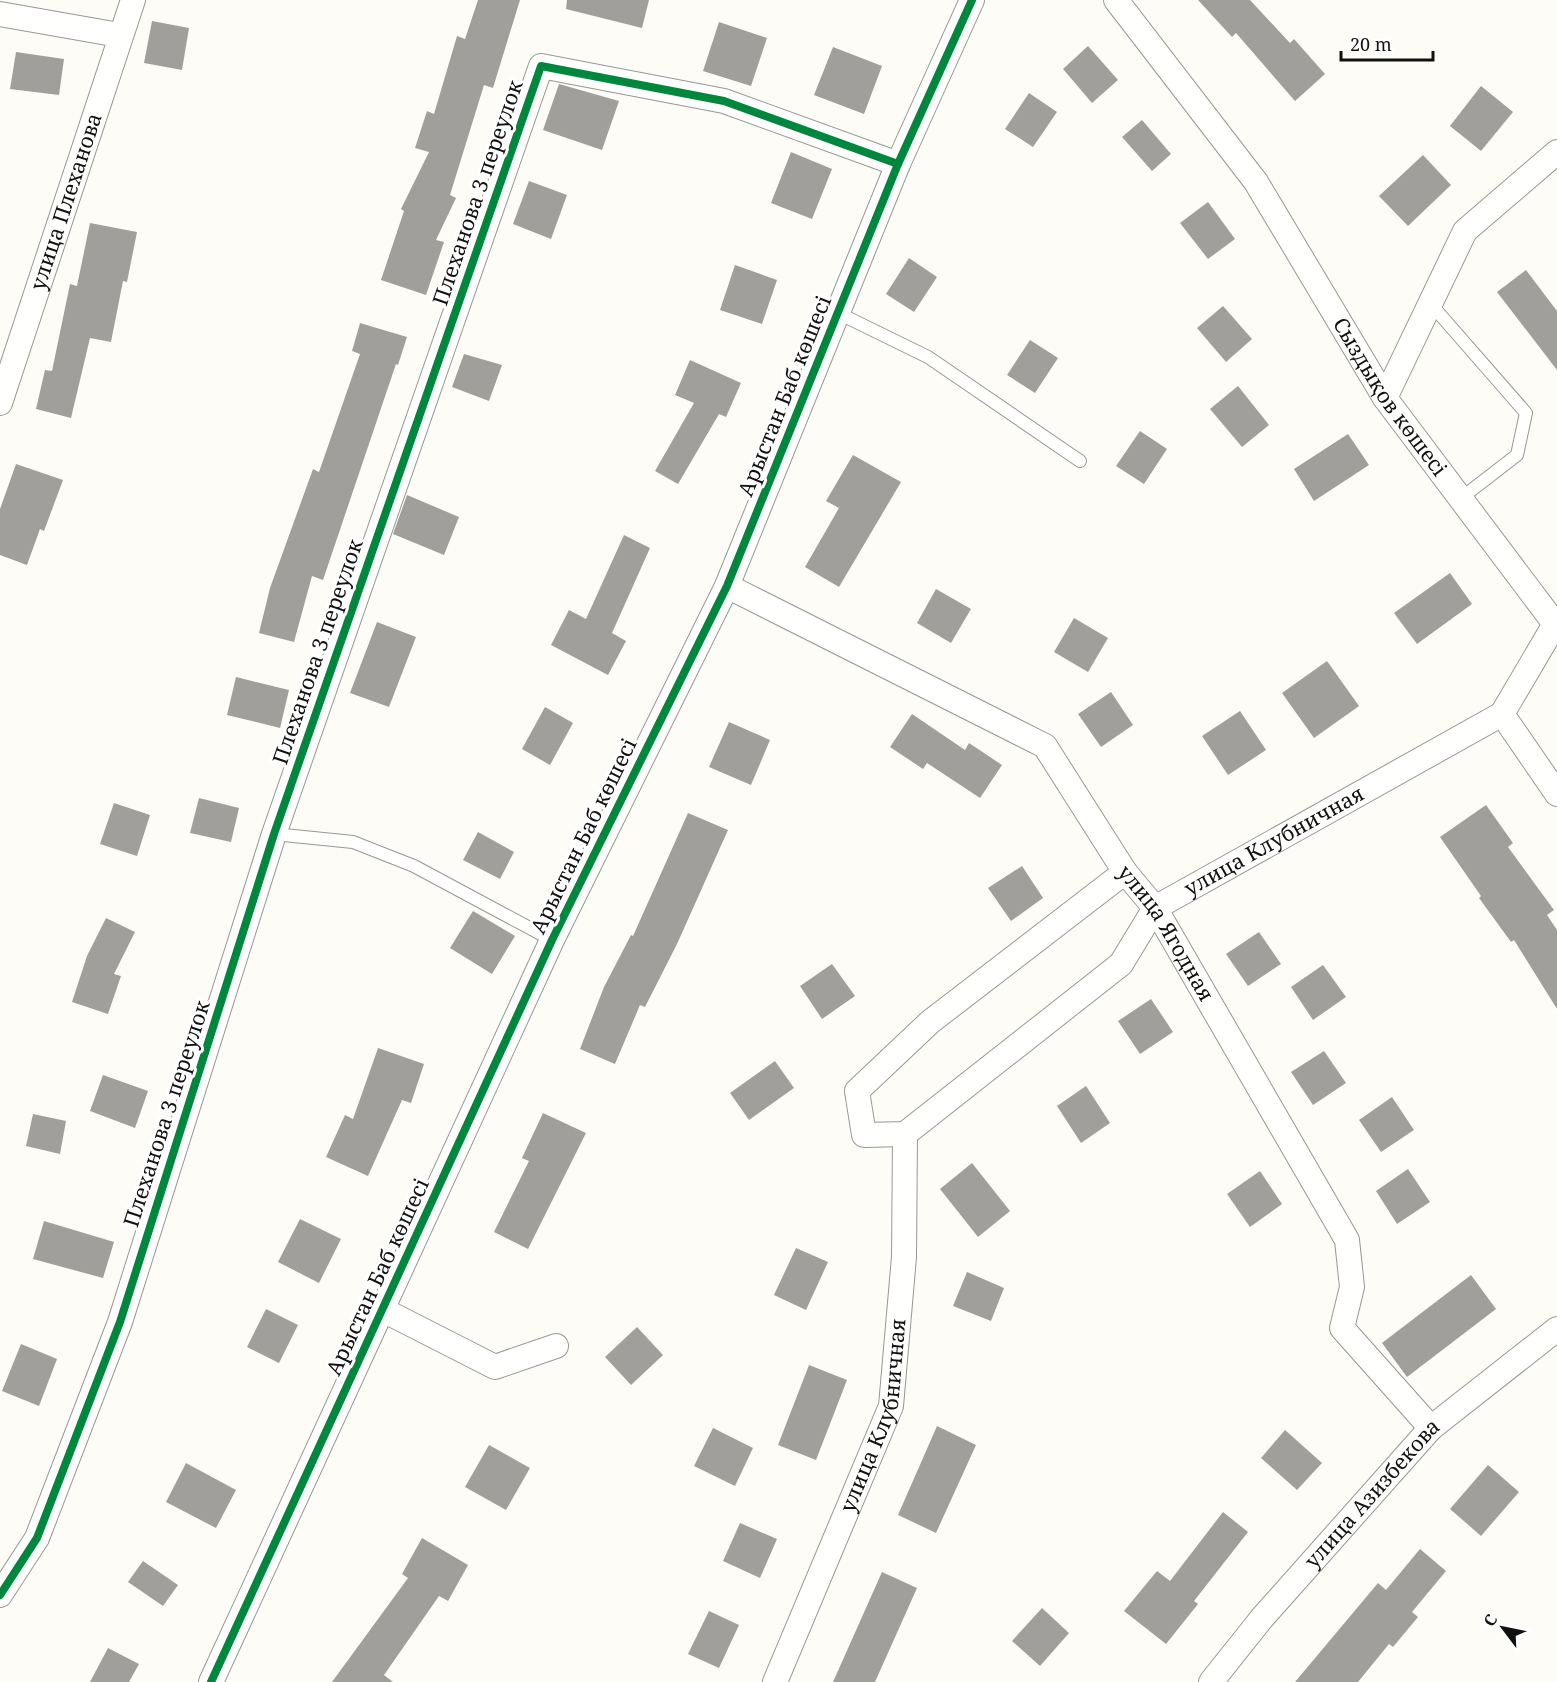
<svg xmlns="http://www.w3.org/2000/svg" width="1557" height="1682" viewBox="0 0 1557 1682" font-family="'Noto Serif',serif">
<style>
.building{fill:#a19f9c}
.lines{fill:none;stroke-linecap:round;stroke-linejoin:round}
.service-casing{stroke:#979795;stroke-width:14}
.minor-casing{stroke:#979795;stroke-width:26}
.service{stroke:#fffffe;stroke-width:12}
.minor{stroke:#fffffe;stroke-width:24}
.cycleway-casing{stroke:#fff;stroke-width:11}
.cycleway{stroke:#00873e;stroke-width:8}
.labels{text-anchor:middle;stroke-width:6;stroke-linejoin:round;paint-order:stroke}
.street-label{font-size:21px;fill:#111;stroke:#fff}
</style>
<rect width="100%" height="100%" fill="#fdfcf7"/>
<!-- building -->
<g class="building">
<path d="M478 0H520L493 88 484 85 450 195 456 198 436 240 444 242 426 295 381 280 404 211 401 209 429 152 415 148 427 111 434 114 457 36 465 39Z"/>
<path d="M567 0H649L642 28 566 9Z"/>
<path d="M1198 0H1250L1290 43 1294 39 1325 74 1295 101 1236 33 1232 37Z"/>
<path d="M152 21 189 28 182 70 144 63Z"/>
<path d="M719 22 767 38 751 86 703 71Z"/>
<path d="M1088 46 1118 80 1092 103 1063 69Z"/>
<path d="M833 47 882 66 864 114 814 95Z"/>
<path d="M16 52 64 59 59 95 10 89Z"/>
<path d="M559 84 619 101 602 150 543 130Z"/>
<path d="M1481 86 1513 112 1481 151 1450 126Z"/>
<path d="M1029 93 1057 112 1033 147 1005 129Z"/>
<path d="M1142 120 1171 154 1152 171 1122 137Z"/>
<path d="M791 152 832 169 812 219 771 203Z"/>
<path d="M1423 155 1451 185 1408 226 1379 196Z"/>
<path d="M529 181 567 195 551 239 513 224Z"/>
<path d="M1208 202 1235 239 1208 259 1180 223Z"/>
<path d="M90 223 137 232 127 282 123 281 111 342 90 338 71 418 36 409 45 370 52 371 70 284 77 286Z"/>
<path d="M909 258 937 277 914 312 886 294Z"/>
<path d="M735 265 777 280 762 324 720 310Z"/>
<path d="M1526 270 1557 311V370L1497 292Z"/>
<path d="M1223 306 1252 339 1226 362 1197 328Z"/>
<path d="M360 323 407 337 398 365 396 364 323 580 312 576 294 642 259 633 270 588 313 469 319 472 360 354 352 351Z"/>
<path d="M1030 340 1058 358 1035 393 1007 375Z"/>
<path d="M464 354 502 365 489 401 452 387Z"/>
<path d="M690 360 741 383 726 417 719 414 678 484 655 471 694 403 675 395Z"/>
<path d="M1238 386 1269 425 1242 447 1210 409Z"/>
<path d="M1140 431 1167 449 1144 484 1116 466Z"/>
<path d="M1348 434 1369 465 1314 501 1294 469Z"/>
<path d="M853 455 901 482 839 587 805 567 839 508 826 501Z"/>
<path d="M16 464 63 480 44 531 40 529 27 565 0 555V509Z"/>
<path d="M407 495 459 517 444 555 393 534Z"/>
<path d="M624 535 650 548 612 633 626 641 608 675 551 645 569 610 586 619Z"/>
<path d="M1450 573 1472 604 1417 644 1394 613Z"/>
<path d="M936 589 971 609 951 643 917 623Z"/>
<path d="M1074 618 1108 638 1088 672 1054 652Z"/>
<path d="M377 622 416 637 389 707 350 693Z"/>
<path d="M1327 661 1359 706 1314 738 1282 693Z"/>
<path d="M236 677 289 690 280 728 227 715Z"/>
<path d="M1111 692 1133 725 1101 747 1078 714Z"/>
<path d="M545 707 573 723 550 765 522 749Z"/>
<path d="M1240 711 1266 750 1228 775 1202 736Z"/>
<path d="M912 714 965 750 969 743 1002 765 980 798 927 763 923 769 890 747Z"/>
<path d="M729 722 770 740 751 785 709 767Z"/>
<path d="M199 798 239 808 231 842 190 833Z"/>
<path d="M114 803 150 815 137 856 100 844Z"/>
<path d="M1486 805 1513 843 1508 847 1554 910 1547 915 1557 930V1009L1514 940 1511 942 1479 898 1481 896 1440 837Z"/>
<path d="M688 813 728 830 677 944 645 1007 640 1005 615 1064 580 1049 604 987 631 935 633 936Z"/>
<path d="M478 832 514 852 500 879 463 860Z"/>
<path d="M1022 866 1043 898 1011 921 988 888Z"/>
<path d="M473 911 515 936 492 974 450 948Z"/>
<path d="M106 918 135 932 114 974 121 976 108 1014 72 1002 87 956Z"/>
<path d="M1259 932 1281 964 1248 986 1226 954Z"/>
<path d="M832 964 855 996 822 1019 800 986Z"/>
<path d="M1323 965 1346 997 1313 1020 1291 987Z"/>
<path d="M1151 999 1173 1032 1140 1054 1118 1021Z"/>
<path d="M378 1048 424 1064 411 1103 402 1100 368 1176 326 1157 345 1115 353 1119Z"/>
<path d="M1324 1051 1346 1083 1313 1105 1291 1072Z"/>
<path d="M775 1061 794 1088 749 1120 730 1093Z"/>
<path d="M103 1075 148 1091 135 1128 90 1111Z"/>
<path d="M1086 1086 1110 1123 1081 1143 1057 1106Z"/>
<path d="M1392 1097 1414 1130 1381 1152 1359 1120Z"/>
<path d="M543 1113 586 1133 528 1249 494 1232 529 1161 522 1158Z"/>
<path d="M33 1114 66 1121 60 1154 26 1146Z"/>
<path d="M972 1163 1010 1211 978 1237 940 1189Z"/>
<path d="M1408 1169 1430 1202 1397 1224 1376 1191Z"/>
<path d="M1260 1171 1282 1204 1250 1227 1227 1194Z"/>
<path d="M300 1219 341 1239 319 1283 278 1262Z"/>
<path d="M44 1221 114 1242 103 1278 33 1259Z"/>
<path d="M796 1248 828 1262 806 1310 774 1295Z"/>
<path d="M967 1272 1004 1288 991 1321 953 1306Z"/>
<path d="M1471 1275 1496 1309 1407 1377 1382 1343Z"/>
<path d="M266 1309 298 1325 279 1363 247 1347Z"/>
<path d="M637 1327 663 1355 631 1385 605 1357Z"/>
<path d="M21 1344 57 1359 39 1406 2 1391Z"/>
<path d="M809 1365 847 1380 816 1460 778 1445Z"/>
<path d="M937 1426 976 1445 936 1533 898 1515Z"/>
<path d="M713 1428 753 1448 735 1486 694 1466Z"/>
<path d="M1285 1430 1322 1463 1297 1490 1261 1458Z"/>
<path d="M489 1445 530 1468 506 1510 465 1487Z"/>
<path d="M186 1463 236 1490 216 1528 166 1502Z"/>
<path d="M1488 1465 1519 1492 1481 1536 1450 1509Z"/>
<path d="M1223 1512 1248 1532 1194 1601 1198 1604 1166 1644 1124 1611 1157 1571 1170 1581Z"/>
<path d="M740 1523 777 1539 760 1578 723 1561Z"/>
<path d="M422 1538 468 1565 448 1601 439 1596 384 1675 393 1682H332L408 1578 402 1574Z"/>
<path d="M1420 1549 1446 1571 1412 1612 1418 1617 1393 1647 1389 1644 1358 1682H1295L1378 1583 1386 1590Z"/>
<path d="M143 1561 178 1585 163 1606 128 1582Z"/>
<path d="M882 1572 917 1588 875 1682H833Z"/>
<path d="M1042 1608 1069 1633 1040 1666 1012 1641Z"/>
<path d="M709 1611 739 1625 719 1668 688 1654Z"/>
<path d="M108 1648 139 1664 129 1682H90Z"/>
</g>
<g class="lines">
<!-- service casing -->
<g class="service-casing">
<g id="service">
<path d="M1430 303 1526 413 1517 455 1460 499"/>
<path d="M838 313 928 357 1080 461"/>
<path d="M274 834 353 842 414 866 552 940"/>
</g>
</g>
<!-- minor casing -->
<g class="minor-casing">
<g id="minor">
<path id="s1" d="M1116 0 1256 182 1385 398 1555 624 1502 714 1557 794"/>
<path d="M0 14 119 35"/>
<path d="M1385 398 1465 231 1557 152"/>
<path id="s2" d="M0 403 133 0"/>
<path id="s3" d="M727 586 1045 746 1125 872 1155 908 1347 1240 1352 1287 1342 1328 1431 1428"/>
<path id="s4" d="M1125 872 930 1022 857 1091 864 1135 905 1134 1121 964 1155 908 1502 714"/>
<path d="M383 1310 495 1367 556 1346"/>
<path d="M0 1595 37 1538 120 1322 274 834 541 66 724 101 898 164"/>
<path d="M211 1682 552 940 727 586 898 164 972 0"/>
<path id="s5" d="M775 1682 891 1406 904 1257 905 1134"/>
<path id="s6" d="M1211 1682 1262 1618 1431 1428 1557 1329"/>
</g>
</g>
<!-- service -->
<use href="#service" class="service"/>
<!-- minor -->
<use href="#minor" class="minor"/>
<!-- cycleway casing -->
<g class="cycleway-casing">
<g id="cycleway">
<path d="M0 1595 37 1538 120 1322 274 834 541 66 724 101 898 164"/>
<path d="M211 1682 552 940 727 586 898 164 972 0"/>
</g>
</g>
<!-- cycleway -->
<use href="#cycleway" class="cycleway"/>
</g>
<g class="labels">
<!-- street labels -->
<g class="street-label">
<text transform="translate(478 193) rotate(-71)" y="7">Плеханова 3 переулок</text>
<text dy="7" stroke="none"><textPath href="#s2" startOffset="212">улица Плеханова</textPath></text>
<text transform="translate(785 396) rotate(-68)" y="7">Арыстан Баб көшесі</text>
<text dy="7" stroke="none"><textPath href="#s1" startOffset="483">Сыздықов көшесі</textPath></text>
<text transform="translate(318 652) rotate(-71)" y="7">Плеханова 3 переулок</text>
<text transform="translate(584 836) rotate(-64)" y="7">Арыстан Баб көшесі</text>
<text dy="7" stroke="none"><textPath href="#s4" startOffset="909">улица Клубничная</textPath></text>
<text dy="7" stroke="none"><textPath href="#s3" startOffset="579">улица Ягодная</textPath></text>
<text transform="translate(167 1114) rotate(-72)" y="7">Плеханова 3 переулок</text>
<text transform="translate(378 1277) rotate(-65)" y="7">Арыстан Баб көшесі</text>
<text dy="7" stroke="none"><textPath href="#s5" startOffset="286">улица Клубничная</textPath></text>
<text dy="7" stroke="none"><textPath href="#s6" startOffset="248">улица Азизбекова</textPath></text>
</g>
</g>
<!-- north arrow -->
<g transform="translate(1503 1628) rotate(302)" stroke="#ffffff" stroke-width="4.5" paint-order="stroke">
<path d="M0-4.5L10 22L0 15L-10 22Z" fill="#111111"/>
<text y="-9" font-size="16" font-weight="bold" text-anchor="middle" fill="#111111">С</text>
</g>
<!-- scale -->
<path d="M1341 51v9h92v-9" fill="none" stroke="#111111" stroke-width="3"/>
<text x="1350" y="51" font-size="18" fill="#111111" stroke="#ffffff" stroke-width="4.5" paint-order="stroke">20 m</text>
</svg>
